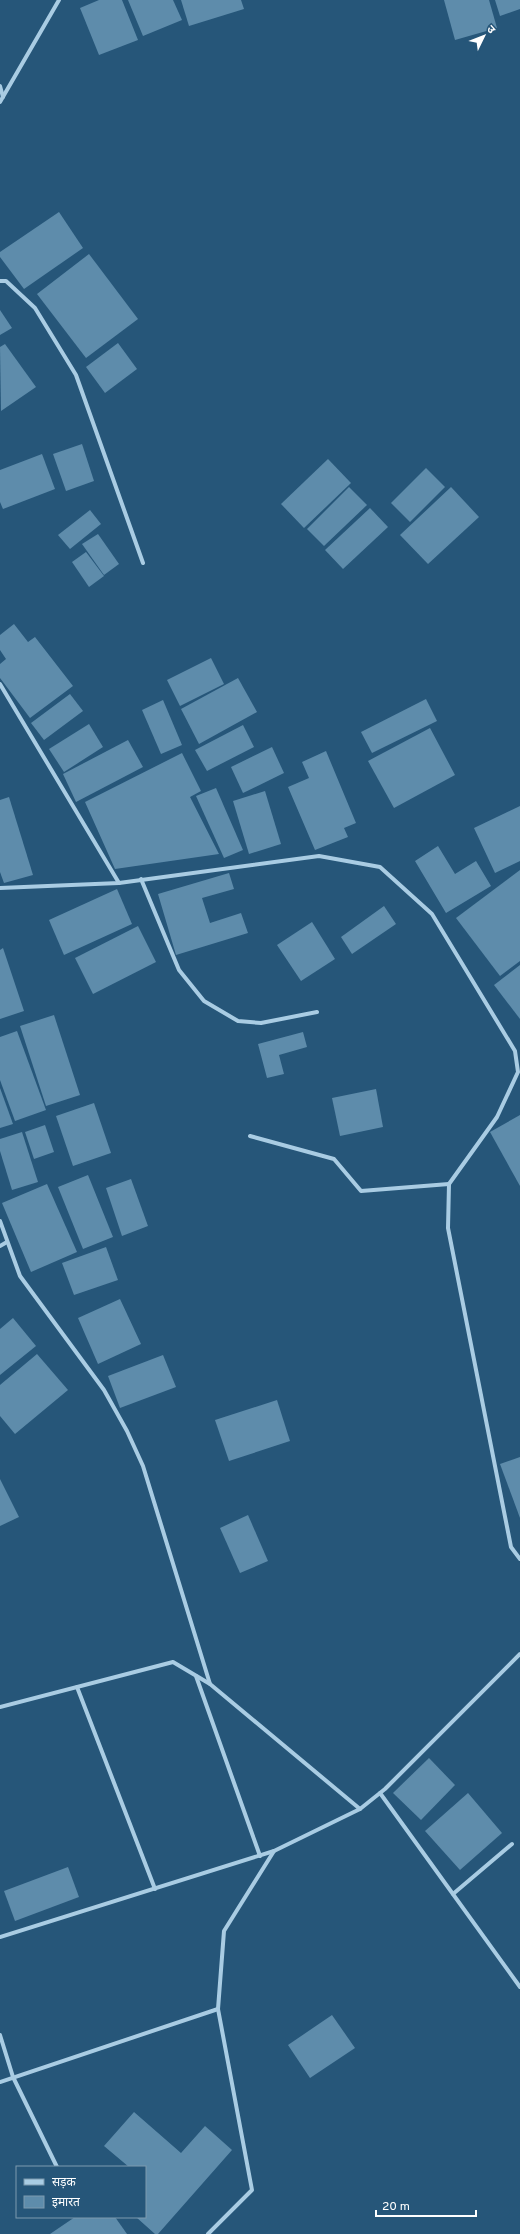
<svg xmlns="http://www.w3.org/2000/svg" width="520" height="2234" viewBox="0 0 520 2234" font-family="Overpass,'Noto Sans Devanagari',sans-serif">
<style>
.building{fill:#5e8cab}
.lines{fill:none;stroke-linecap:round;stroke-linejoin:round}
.minor{stroke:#a9cce3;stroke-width:4}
</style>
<rect width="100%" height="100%" fill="#265679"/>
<!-- building -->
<g class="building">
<path d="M99 0H122L138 40 99 55 80 8Z"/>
<path d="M128 0H173L182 20 143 36Z"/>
<path d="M181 0H241L244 9 189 26Z"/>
<path d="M444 0H489L497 28 455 40Z"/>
<path d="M495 0H520V9L500 16Z"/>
<path d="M59 212 83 248 24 289 0 257V252Z"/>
<path d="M89 254 138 319 86 358 37 294Z"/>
<path d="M0 310 12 328 0 335Z"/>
<path d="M118 343 137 369 105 393 86 367Z"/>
<path d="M5 344 36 387 1 411 0 347Z"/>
<path d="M82 444 94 481 66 491 53 454Z"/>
<path d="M42 454 55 489 3 509 0 502V470Z"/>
<path d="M328 459 351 483 304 528 281 504Z"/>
<path d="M426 468 445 487 410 522 391 503Z"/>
<path d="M349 487 367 505 324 546 307 529Z"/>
<path d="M451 487 479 517 428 564 400 535Z"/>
<path d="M370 508 388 527 343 569 325 550Z"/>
<path d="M90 510 101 524 70 549 58 535Z"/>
<path d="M98 534 119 564 104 575 82 544Z"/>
<path d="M86 552 104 576 89 587 72 562Z"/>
<path d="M14 624 28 642 35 637 73 686 30 718 0 678V664L6 659 0 650V635Z"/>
<path d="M211 658 224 684 180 706 167 680Z"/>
<path d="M238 678 257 712 199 744 181 709Z"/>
<path d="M70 694 83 711 44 740 31 723Z"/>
<path d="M426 699 437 721 372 753 361 732Z"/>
<path d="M163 700 182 745 161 754 142 710Z"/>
<path d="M89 724 103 747 64 772 49 749Z"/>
<path d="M243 725 254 747 207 771 195 750Z"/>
<path d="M430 728 455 775 394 808 368 761Z"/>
<path d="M128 740 143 767 76 802 63 774Z"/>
<path d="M272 747 284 773 243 793 231 767Z"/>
<path d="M326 751 356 823 344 828 348 837 315 850 288 787 309 778 302 762Z"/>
<path d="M182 753 201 791 190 797 219 854 115 869 85 802Z"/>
<path d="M216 788 243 850 224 858 196 796Z"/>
<path d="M265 791 281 844 249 854 233 801Z"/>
<path d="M9 797 33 875 4 883 0 872V800Z"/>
<path d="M520 806V861L495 873 474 828Z"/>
<path d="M438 846 455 874 476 861 491 886 446 913 415 861Z"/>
<path d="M520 870V961L500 976 456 918Z"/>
<path d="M229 873 234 889 202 898 210 923 241 913 248 933 176 955 158 894Z"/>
<path d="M117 889 132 924 64 955 49 920Z"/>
<path d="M384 906 396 924 352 954 341 937Z"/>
<path d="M312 922 335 959 301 981 277 945Z"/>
<path d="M138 926 156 962 93 994 75 958Z"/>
<path d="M3 948 24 1011 0 1019V950Z"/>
<path d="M520 965V1019L494 985Z"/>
<path d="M54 1015 80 1095 46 1106 20 1026Z"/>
<path d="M17 1031 46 1110 15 1121 0 1080V1037Z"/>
<path d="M303 1032 307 1047 279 1055 284 1074 267 1078 258 1044Z"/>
<path d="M0 1088 13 1124 0 1128Z"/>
<path d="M376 1089 383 1127 340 1136 332 1098Z"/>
<path d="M94 1103 111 1153 73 1166 56 1116Z"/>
<path d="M520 1115V1186L490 1132Z"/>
<path d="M45 1125 54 1152 34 1159 25 1132Z"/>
<path d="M22 1132 38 1182 12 1190 0 1151V1139Z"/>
<path d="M88 1175 113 1237 83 1249 58 1187Z"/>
<path d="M131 1179 148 1226 122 1236 106 1188Z"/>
<path d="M47 1184 77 1252 31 1272 2 1203Z"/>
<path d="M106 1247 118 1280 74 1295 62 1263Z"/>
<path d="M120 1299 141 1344 98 1364 78 1318Z"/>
<path d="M13 1318 36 1346 0 1375V1329Z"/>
<path d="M37 1354 68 1390 15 1434 0 1416V1385Z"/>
<path d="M163 1355 176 1387 120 1408 108 1376Z"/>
<path d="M277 1400 290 1441 229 1461 215 1420Z"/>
<path d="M520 1457V1518L500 1464Z"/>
<path d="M0 1479 19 1517 0 1526Z"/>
<path d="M248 1515 268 1561 240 1573 220 1528Z"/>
<path d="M429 1758 455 1785 421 1820 393 1793Z"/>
<path d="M468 1793 502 1833 460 1870 425 1831Z"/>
<path d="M68 1867 79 1897 15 1921 4 1891Z"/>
<path d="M332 2015 355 2048 310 2078 288 2045Z"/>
<path d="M134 2112 181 2153 205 2126 232 2150 158 2234H155L136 2217H145V2167H129L104 2146Z"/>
<path d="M75 2217H115L127 2234H50Z"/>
</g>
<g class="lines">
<!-- minor -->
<g class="minor">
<path d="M0 86 3 97"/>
<path d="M0 102 59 0"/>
<path d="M0 281H6L35 308 76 375 143 563"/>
<path d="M0 684 119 883"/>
<path d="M141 879 179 970 204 1001 238 1021 261 1023 317 1012"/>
<path d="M0 888 119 883 319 856 380 867 432 914 515 1051 518 1072 497 1117 449 1184 448 1228 511 1547 520 1559"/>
<path d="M250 1136 334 1159 361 1191 449 1184"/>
<path d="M0 1221 20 1276 104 1390 127 1431 143 1466 210 1684"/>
<path d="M0 1246 7 1242"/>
<path d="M196 1676 260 1856"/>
<path d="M77 1687 155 1889"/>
<path d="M0 1707 173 1662 210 1684 360 1809 274 1851 224 1931 218 2009 252 2190 208 2234"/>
<path d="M380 1793 520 1987"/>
<path d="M360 1809 385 1789 520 1654"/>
<path d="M453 1894 512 1844"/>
<path d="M0 1937 274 1851"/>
<path d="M0 2035 13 2077 57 2167"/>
<path d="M0 2082 218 2009"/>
</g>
</g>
<!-- legend -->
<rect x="16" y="2166" width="130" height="52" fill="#265679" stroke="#7d9aaf"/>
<rect x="24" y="2179" width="20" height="6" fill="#a9cce3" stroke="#7d9aaf"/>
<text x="52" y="2186" font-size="12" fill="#ffffff">सड़क</text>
<rect x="24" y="2196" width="20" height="12" fill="#5e8cab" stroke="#7d9aaf"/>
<text x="52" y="2206" font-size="12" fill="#ffffff">इमारत</text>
<!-- north arrow -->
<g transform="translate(484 36) rotate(47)" stroke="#265679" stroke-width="3" paint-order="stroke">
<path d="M0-3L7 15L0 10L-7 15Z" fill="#ffffff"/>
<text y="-6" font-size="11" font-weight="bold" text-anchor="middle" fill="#ffffff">उ</text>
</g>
<!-- scale -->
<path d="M376 2210v6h100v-6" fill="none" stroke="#ffffff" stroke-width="2"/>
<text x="382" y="2210" font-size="12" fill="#ffffff" stroke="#265679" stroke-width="3" paint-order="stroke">20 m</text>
</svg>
